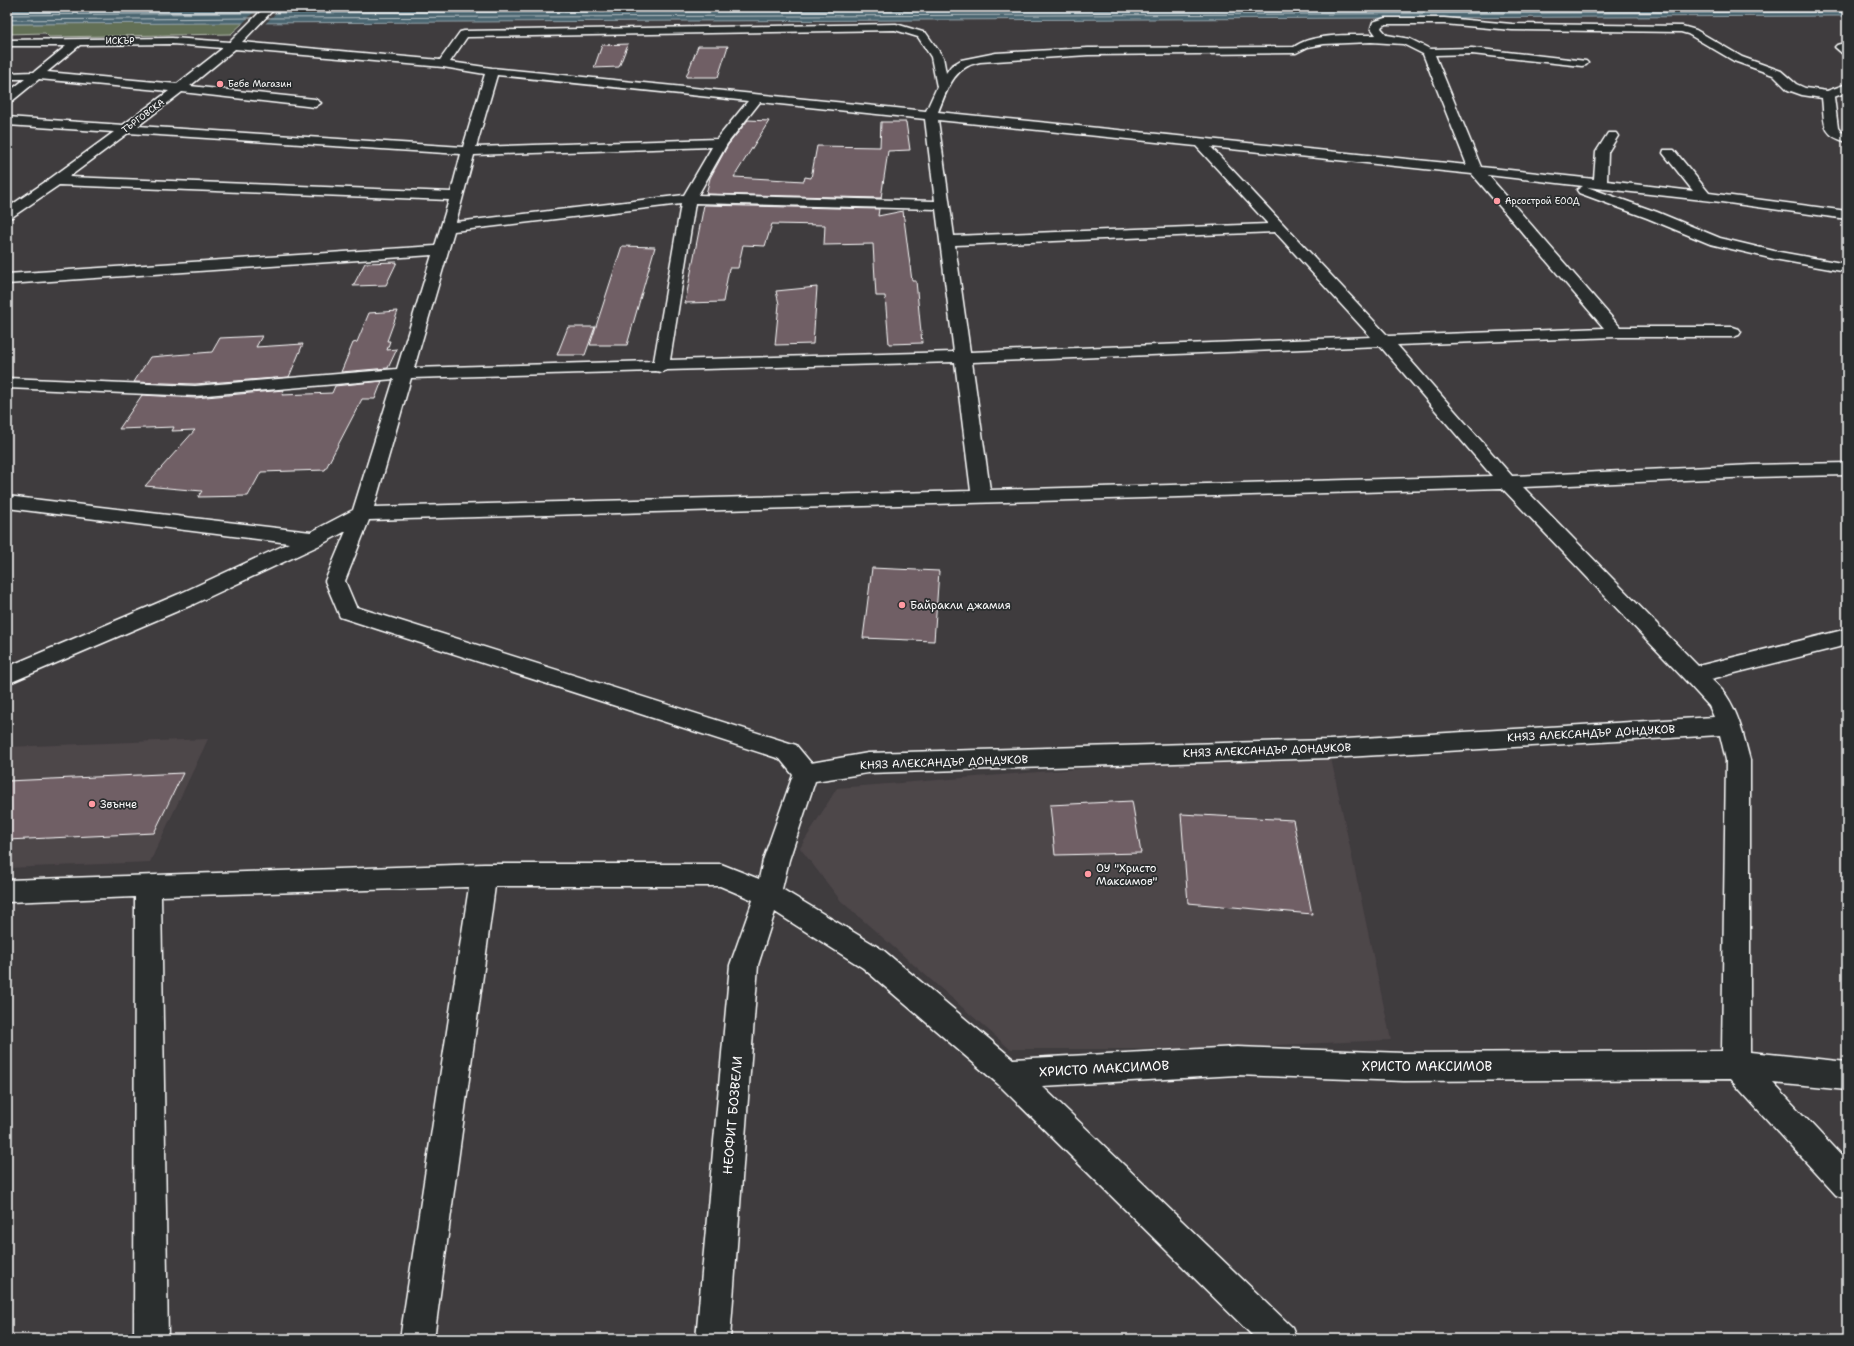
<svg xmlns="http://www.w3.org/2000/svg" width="1854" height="1346" viewBox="0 0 1854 1346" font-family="'Shantell Sans',sans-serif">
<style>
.built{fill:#4e464a}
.green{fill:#636f56;stroke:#b1b7aa}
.water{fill:#4c6671;stroke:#94a3aa}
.pier{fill:#3f3c3e}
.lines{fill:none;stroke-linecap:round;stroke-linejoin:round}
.shore{stroke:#b7c2c6;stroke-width:1}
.building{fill:#705e65;stroke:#fff}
.minor-casing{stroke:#fff;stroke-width:3}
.minor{fill:#2a2d2e;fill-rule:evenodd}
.poi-dot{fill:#ff9aa2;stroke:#2a2d2e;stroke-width:1.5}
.labels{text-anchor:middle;stroke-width:3.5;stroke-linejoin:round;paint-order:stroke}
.far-street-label{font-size:9px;fill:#fff;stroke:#2a2d2e}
.far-poi-label{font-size:9px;fill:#fff;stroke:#2a2d2e;text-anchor:start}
.poi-label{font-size:11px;fill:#fff;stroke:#2a2d2e;text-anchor:start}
.street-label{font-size:11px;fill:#fff;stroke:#2a2d2e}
.near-street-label{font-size:13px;fill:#fff;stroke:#2a2d2e}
</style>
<rect width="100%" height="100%" fill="#3f3c3e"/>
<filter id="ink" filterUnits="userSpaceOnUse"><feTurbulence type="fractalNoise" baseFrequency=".025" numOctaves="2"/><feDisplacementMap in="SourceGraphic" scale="8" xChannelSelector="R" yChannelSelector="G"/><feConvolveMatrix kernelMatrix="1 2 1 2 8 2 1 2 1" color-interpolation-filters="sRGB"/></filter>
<g filter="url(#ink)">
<!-- built -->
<g class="built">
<path d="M208 739 150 862 7 868V747Z"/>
<path d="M1329 749 1391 1040 1184 1049H1010L841 901 800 848 837 788Z"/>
</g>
<!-- green -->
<path class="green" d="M244 22 231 34 49 37 45 33 7 34V24Z"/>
<!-- water -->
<path class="water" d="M7 7H1847V16L7 24Z"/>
<!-- pier -->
<path class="pier" d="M259 7H282L265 24H242Z"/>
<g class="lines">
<!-- shore -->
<g class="shore">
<path d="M7 9 209 7"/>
<path d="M272 13 1836 7"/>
<path d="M7 15 258 13"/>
<path d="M267 18 1847 12"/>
<path d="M7 20 253 18"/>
</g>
</g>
<!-- building -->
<g class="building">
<path d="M628 44 619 67 594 68 602 45Z"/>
<path d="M698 46H728L718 77H686Z"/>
<path d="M748 120 769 121 734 177 804 181 805 177 811 178 817 146 880 147 881 122H906L910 150 888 151 881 198 706 194 710 178 728 145Z"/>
<path d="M704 205 879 209 878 216 903 211 912 281H916L922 343 889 344 885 296H876L873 244 824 245 825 225 772 224 765 246 743 245 738 268H729L723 302 685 303Z"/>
<path d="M622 246 655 247 627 345H590Z"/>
<path d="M397 262 386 285 353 286 365 263Z"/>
<path d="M817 287 813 344 775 345 779 304 776 291Z"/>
<path d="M398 311 387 341H390L387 350 397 349 388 368 341 372 353 343 357 342 369 313Z"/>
<path d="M568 327H595L585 355H557Z"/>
<path d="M262 336 256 347 303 344 289 377 195 384 134 382 150 357 212 352 220 338Z"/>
<path d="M382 381 375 399H362L325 470 261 472 248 496 198 497 202 491 145 486 195 430 172 431 174 427 119 429 142 395 195 398 284 390 282 395 332 393 335 386Z"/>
<path d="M872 568 939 571 934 641 863 638Z"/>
<path d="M183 773 154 833 7 840V781Z"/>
<path d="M1132 801 1141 853 1055 855 1050 805Z"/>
<path d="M1181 814 1293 820 1312 914 1188 903Z"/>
</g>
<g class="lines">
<!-- minor casing -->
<g class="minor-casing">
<g id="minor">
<path d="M265 7H276L242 42 440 60 460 32 464 31 896 24 926 33 943 57 946 73 951 66 961 60 996 53 1088 48 1294 47C1312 33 1353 35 1376 35L1371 28 1373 22 1385 18H1444L1512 24 1682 26 1696 30 1742 57 1781 71 1796 84 1805 88 1827 91 1847 84V92L1834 97 1838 128 1841 132 1847 134V142C1820 135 1825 122 1822 98L1802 95 1788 90 1773 75 1734 61 1688 34 1681 32 1512 30 1444 24H1386L1382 26 1381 28 1387 35 1410 39 1430 49 1472 48 1586 61 1588 63 1586 65 1582 66 1472 54 1435 55 1481 167 1594 179 1596 152 1608 133H1616L1618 136 1608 152 1607 181 1693 191 1663 153 1664 150H1674L1709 193 1847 211V219L1721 202 1587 187 1657 212 1720 238 1774 251 1847 264V272L1774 259 1710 244 1647 218 1579 193 1577 190 1583 186 1488 175 1620 327H1733L1739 329 1741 332 1739 335 1733 337H1616L1397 345 1512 476 1754 465 1847 463V475L1754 477 1523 487 1698 666 1847 629V645L1711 679C1716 684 1722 689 1726 695 1739 714 1744 738 1750 760V1052L1847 1062V1090L1773 1083 1847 1162V1199L1836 1195 1730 1079 1404 1081 1237 1075 1042 1086 1292 1327 1297 1339H1256L998 1084 863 968 775 912 758 965 730 1339H696L730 965 753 900 720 886H495L434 1339H400L469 887 161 896 168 1339H134L135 897 7 902V880L484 864H721L759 879 763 860 793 775 780 759 340 617 325 581 346 531 322 544 194 604 7 684V667L179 594 289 543 7 508V496L311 532 353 510 394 379 195 396 7 388V378L195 386 397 369 432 255 7 284V274L435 246 449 200 59 185 12 217 7 218V208L51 178 114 132 7 125V117L123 125 169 91 39 79 11 102 7 103V93L25 79H7V73L34 72 66 46H7V40L172 38 230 42ZM895 30 918 37 931 57 937 87 926 111 492 68 450 62 467 37ZM1371 42 1403 44 1423 54 1467 165 938 112C947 90 953 67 980 62L1088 55 1296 53 1308 47 1324 44ZM172 44 223 48 177 84 47 72 80 45ZM235 49 443 67 485 74 463 147 138 126 182 92 315 107 321 103 315 99 190 86ZM497 75 748 101 717 139 476 147ZM760 102 925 119 935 201 698 195 727 144ZM938 120 1196 146 1268 224 954 236ZM128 133 461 154 451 192 69 177ZM712 147 684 195 456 222 474 155ZM1211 147 1472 174 1604 328 1388 336ZM695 203 936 209 954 352 670 360ZM681 204 654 361 414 368 454 231ZM1275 232 1371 337 970 352 955 245ZM1380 346 1492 476 990 490 972 362ZM955 362 971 491 374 507 411 378 656 371 661 372 667 370ZM1502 488 1686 681 1709 706 1714 717 1329 740 868 753 811 763 796 745 356 607 345 581 369 520ZM1720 735 1726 760 1722 1051 1404 1053 1237 1047 1013 1059 883 950 782 889 789 860 815 781 868 773 1329 758Z"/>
<path d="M1847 42V55L1843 54 1835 47 1837 45Z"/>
</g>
</g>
<!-- minor -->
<use href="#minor" class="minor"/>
</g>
</g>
<!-- markers -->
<g class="poi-dot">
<circle cx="220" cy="84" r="4"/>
<circle cx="1497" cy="201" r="4"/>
<circle cx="902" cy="605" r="4"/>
<circle cx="92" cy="804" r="4"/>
<circle cx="1088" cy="874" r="4"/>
</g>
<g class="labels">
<!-- far-street labels -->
<g class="far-street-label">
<text x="120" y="44">ИСКЪР</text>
<text transform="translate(143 116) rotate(-37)" y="3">ТЪРГОВСКА</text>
</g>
<!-- far-poi labels -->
<g class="far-poi-label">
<text x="228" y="87">Бебе Магазин</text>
<text x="1505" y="204">Арсострой ЕООД</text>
</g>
<!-- poi labels -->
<g class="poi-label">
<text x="910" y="609">Байракли джамия</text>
<text x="100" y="808">Звънче</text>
<text x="1096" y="872">ОУ "Христо<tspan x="1096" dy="13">Максимов"</tspan></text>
</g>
<!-- street labels -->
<g class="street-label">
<text transform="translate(1591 733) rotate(-3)" y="4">КНЯЗ АЛЕКСАНДЪР ДОНДУКОВ</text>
<text transform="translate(1267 750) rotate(-2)" y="4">КНЯЗ АЛЕКСАНДЪР ДОНДУКОВ</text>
<text transform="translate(944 762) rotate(-2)" y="4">КНЯЗ АЛЕКСАНДЪР ДОНДУКОВ</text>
</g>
<!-- near-street labels -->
<g class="near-street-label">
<text x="1427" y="1071">ХРИСТО МАКСИМОВ</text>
<text transform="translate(1104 1068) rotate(-3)" y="5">ХРИСТО МАКСИМОВ</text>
<text transform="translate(732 1115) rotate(-85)" y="5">НЕОФИТ БОЗВЕЛИ</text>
</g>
</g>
<!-- margin -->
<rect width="1854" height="1346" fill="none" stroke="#2a2d2e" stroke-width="24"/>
<rect x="12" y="12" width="1830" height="1322" fill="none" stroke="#fff" stroke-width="1.5" filter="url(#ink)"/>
</svg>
